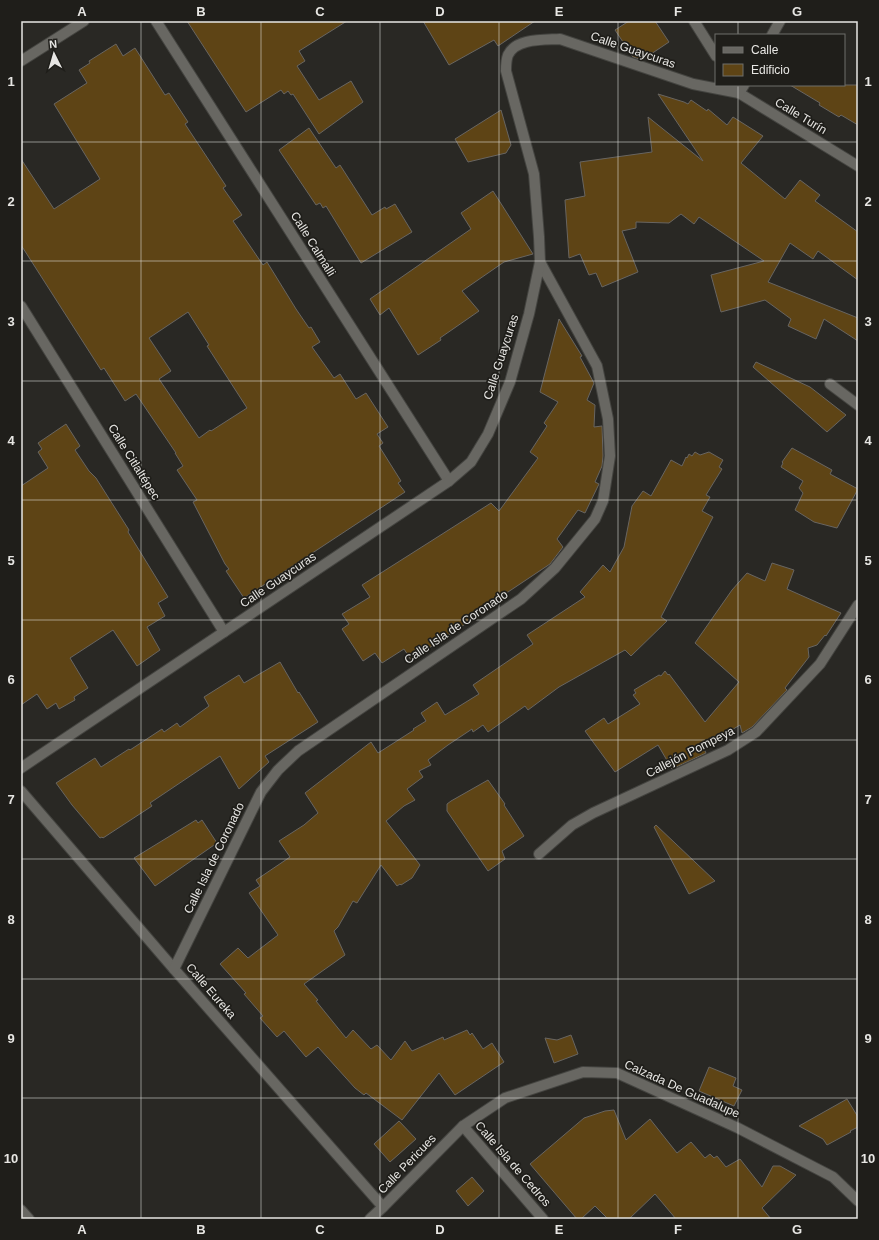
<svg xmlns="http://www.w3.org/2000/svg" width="879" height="1240" viewBox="0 0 879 1240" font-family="Arial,sans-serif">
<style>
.building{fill:#5e4415;stroke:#686561;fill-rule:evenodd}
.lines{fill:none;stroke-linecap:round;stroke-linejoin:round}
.street-casing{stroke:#444440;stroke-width:12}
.secondary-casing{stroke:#444440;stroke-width:12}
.street{stroke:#686762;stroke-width:10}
.secondary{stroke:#686762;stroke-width:10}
.grid{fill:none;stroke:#e7e6e3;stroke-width:1;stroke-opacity:0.55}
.labels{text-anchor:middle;stroke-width:3.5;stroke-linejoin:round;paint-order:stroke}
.street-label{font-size:12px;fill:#e7e6e3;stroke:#1f1e1a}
.neatline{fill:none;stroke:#e7e6e3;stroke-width:1.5}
.grid-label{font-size:13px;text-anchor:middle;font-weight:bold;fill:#e7e6e3}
</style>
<rect width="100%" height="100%" fill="#292824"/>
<!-- building -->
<g class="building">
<path d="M187 21H347L299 51 305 61 297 66 319 100 351 81 363 102 319 134 293 94 291 95 288 91 284 94 281 90 246 112Z"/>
<path d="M423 21H535L498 46 494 40 449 65Z"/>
<path d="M629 21H655L669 42 642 60 633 57 615 30Z"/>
<path d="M116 44 123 56 135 48 165 95 169 93 188 122 185 124 226 186 223 188 242 215 233 221 263 265 267 262 296 309 309 328 311 327 320 342 312 347 334 378 340 374 356 399 366 393 388 427 377 434 383 443 379 446 401 481 398 483 405 492 244 598 226 571 229 569 225 564 193 502 197 500 177 470 183 466 175 453H176L136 394 125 401 104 368 101 370 21 245V159L54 209 100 179 54 104 87 83 79 70 90 63 89 61ZM188 312 209 345 207 346 247 408 211 431 210 430 199 438 159 379 171 371 149 338Z"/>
<path d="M790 85H858V125L841 115 839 117 819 105 820 103Z"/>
<path d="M658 94 684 102 688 104 691 100 707 111 708 109 727 125 733 117 763 136 741 163 785 199 800 180 820 195 815 201 858 232V280L818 251 813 259 790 243 768 282 858 318V341L824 319 816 339 788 326 791 319 765 300 721 312 711 275 764 261 699 217 694 224 681 214 669 223 636 222V228L622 231 638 272 602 287 596 273 589 275 580 254 569 258 565 200 585 196 580 162 652 152 648 117 703 161Z"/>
<path d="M501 110 511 145 506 153 468 162 455 139Z"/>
<path d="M309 128 336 168 340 165 372 215 385 207 386 209 395 204 412 232 361 263 326 206 323 208 320 203 316 205 279 150Z"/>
<path d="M493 191 533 254 504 262 462 291 479 311 440 338 441 340 418 355 389 308 380 315 370 299 471 229 461 213Z"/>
<path d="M559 319 582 356 580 357 594 383 587 400 595 405 594 427 602 426 603 456 602 466 595 482 599 484 585 513 578 510 557 539 563 547 550 564 499 598 500 601 411 660 404 649 382 663 375 653 363 661 342 629 349 624 342 614 370 597 362 585 491 503 499 511 538 458 530 452 547 426 544 423 558 402 540 392Z"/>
<path d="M756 362 810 387 846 415 827 432 753 367Z"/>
<path d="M66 424 80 446 75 450 89 471 96 478 129 530 128 532 168 597 158 603 165 616 147 627 160 650 137 666 113 630 70 658 88 688 74 697 75 700 59 709 56 703 47 709 37 694 21 705V486L48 468 38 452 42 449 38 443Z"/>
<path d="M792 448 832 470 830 474 858 489 837 528 814 522 795 510 803 493 799 488 803 481 781 467 783 463 782 462Z"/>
<path d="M695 452 700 455 709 452 723 460 719 467 722 469 706 495 710 497 702 511 713 517 661 617 667 621 631 656 625 650 559 687 528 710 525 706 488 732 483 725 473 732 472 729 448 745 428 760 431 765 419 771 423 777 407 789 415 800 404 806 386 821 420 865 412 878 401 885 400 884 397 886 381 865 357 903 353 901 338 927 334 931 345 955 304 984 318 1000 316 1001 346 1038 353 1030 371 1049 377 1045 391 1060 405 1041 412 1051 443 1037 444 1040 467 1030 470 1035 472 1033 483 1049 492 1043 504 1062 455 1095 439 1073 402 1120 366 1093 364 1095 355 1088 318 1047 306 1057 284 1031 277 1037 260 1018 263 1016 244 994 246 993 220 964 238 948 248 958 278 935 249 893 260 886 256 880 290 857 279 841 304 825 318 813 305 793 371 742 378 753 414 730 413 729 426 721 421 713 437 702 445 715 479 694 473 685 533 644 527 635 585 597 580 592 603 565 610 572 624 547 632 506 643 491 651 496 671 460 682 466 686 457 687 458 689 454 692 456Z"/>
<path d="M772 563 794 570 787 589 841 613 826 636 825 635 817 645 808 648 809 657 785 688 787 690 752 727 742 733 740 725 703 747 706 753 672 769 658 745 615 772 585 731 604 718 608 724 640 704 633 695 636 693 634 690 659 675 661 676 665 671 668 675 669 674 705 722 739 682 695 643 732 590 747 573 765 581Z"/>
<path d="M280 662 298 693 299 692 318 722 265 756 269 762 239 789 220 756 150 803 152 806 103 838 102 837 100 838 72 805 56 783 95 758 101 767 129 749 130 750 162 729 164 732 177 723 180 727 209 706 204 697 239 675 244 683Z"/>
<path d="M488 780 505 804 504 805 524 836 502 851 505 859 488 871 447 811V804L451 801Z"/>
<path d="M196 820 198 823 202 820 217 843 155 886 134 858Z"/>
<path d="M656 825 715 881 689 894 654 827Z"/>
<path d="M571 1035 578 1054 554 1063 545 1038 557 1040Z"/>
<path d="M709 1067 736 1078 733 1086 742 1090 734 1106 699 1091Z"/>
<path d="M847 1099 858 1117V1127L850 1131 851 1132 827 1145 823 1139 799 1126Z"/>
<path d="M614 1110 626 1140 650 1119 677 1153 691 1142 705 1158 710 1154 714 1158 717 1156 726 1167 740 1159 762 1187 773 1166H780L796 1175 762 1208 771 1219H676L655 1194 629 1219H608L595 1206 581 1219H577L530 1164 584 1118 605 1111Z"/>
<path d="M399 1121 416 1139 390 1162 374 1144Z"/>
<path d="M472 1177 484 1191 468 1206 456 1191Z"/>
</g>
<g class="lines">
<!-- street casing -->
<g class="street-casing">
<g id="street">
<path d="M156 21 449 481"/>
<path d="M694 21 716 56"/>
<path d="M21 61 84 21"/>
<path d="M734 85 739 93 858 166"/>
<path d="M21 306 224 632"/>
<path d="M830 384 858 405"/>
<path d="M21 791 174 969 383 1207"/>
<path d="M539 854 572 825 593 813 728 750 756 732 820 664 858 605"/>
<path d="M174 969 261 792 278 770 298 751 521 599 555 568 595 519 603 501 610 456 608 419 597 366 540 262"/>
<path d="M463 1126 543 1219"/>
<path d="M370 1219 383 1207 463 1126 505 1098 583 1072 617 1073 738 1128 833 1177 858 1201"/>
</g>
</g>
<!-- secondary casing -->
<g class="secondary-casing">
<g id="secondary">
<path d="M772 35 780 21"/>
<path d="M21 768 449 481 471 462 488 434 510 382 529 314 540 262 539 237 534 174 506 71C506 66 506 60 508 55 516 38 544 40 560 39L693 84 739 93 744 85"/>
<path d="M21 1210 29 1219"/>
</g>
</g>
<!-- street -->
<use href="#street" class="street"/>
<!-- secondary -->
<use href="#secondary" class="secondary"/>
</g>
<!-- grid -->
<path class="grid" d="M141 21V1219M261 21V1219M380 21V1219M499 21V1219M618 21V1219M738 21V35M738 85V1219M21 142H858M21 261H858M21 381H858M21 500H858M21 620H858M21 740H858M21 859H858M21 979H858M21 1098H858"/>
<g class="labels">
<!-- street labels -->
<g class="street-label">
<text transform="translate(633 50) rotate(19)" y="4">Calle Guaycuras</text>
<text transform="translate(801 116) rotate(31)" y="4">Calle Turín</text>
<text transform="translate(313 244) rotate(58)" y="4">Calle Calmalli</text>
<text transform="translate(501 357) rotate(-72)" y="4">Calle Guaycuras</text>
<text transform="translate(134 462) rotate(58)" y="4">Calle Citlaltépec</text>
<text transform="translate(278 580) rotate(-34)" y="4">Calle Guaycuras</text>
<text transform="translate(456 627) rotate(-34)" y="4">Calle Isla de Coronado</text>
<text transform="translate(690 752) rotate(-27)" y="4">Callejón Pompeya</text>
<text transform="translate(214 858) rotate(-64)" y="4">Calle Isla de Coronado</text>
<text transform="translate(211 991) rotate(49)" y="4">Calle Eureka</text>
<text transform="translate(682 1089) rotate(24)" y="4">Calzada De Guadalupe</text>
<text transform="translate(407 1164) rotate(-46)" y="4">Calle Pericues</text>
<text transform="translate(513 1164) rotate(49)" y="4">Calle Isla de Cedros</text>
</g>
</g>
<!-- border -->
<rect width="879" height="1240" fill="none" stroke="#1f1e1a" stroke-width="44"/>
<!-- legend -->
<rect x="715" y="34" width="130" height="52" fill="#1f1e1a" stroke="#6f6e6a"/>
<rect x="723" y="47" width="20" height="6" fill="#686762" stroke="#6f6e6a"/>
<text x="751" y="54" font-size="12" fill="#e7e6e3">Calle</text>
<rect x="723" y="64" width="20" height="12" fill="#5e4415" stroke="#6f6e6a"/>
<text x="751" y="74" font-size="12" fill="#e7e6e3">Edificio</text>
<!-- north arrow -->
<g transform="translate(54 54) rotate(355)" stroke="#1f1e1a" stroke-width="3" paint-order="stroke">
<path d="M0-3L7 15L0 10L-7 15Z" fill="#e7e6e3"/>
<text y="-6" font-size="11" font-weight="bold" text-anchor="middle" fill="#e7e6e3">N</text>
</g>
<rect x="22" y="22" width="835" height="1196" class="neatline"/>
<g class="grid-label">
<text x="82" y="16">A</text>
<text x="201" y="16">B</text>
<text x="320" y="16">C</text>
<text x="440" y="16">D</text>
<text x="559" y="16">E</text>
<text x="678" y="16">F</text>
<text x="797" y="16">G</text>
<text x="11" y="86">1</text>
<text x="868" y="86">1</text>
<text x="11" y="206">2</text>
<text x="868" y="206">2</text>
<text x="11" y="326">3</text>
<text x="868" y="326">3</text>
<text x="11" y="445">4</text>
<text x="868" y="445">4</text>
<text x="11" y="565">5</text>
<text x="868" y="565">5</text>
<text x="11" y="684">6</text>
<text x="868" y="684">6</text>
<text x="11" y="804">7</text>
<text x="868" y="804">7</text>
<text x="11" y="924">8</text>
<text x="868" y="924">8</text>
<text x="11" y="1043">9</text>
<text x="868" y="1043">9</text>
<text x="11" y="1163">10</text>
<text x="868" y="1163">10</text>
<text x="82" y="1234">A</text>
<text x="201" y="1234">B</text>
<text x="320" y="1234">C</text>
<text x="440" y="1234">D</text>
<text x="559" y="1234">E</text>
<text x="678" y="1234">F</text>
<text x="797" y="1234">G</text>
</g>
</svg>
